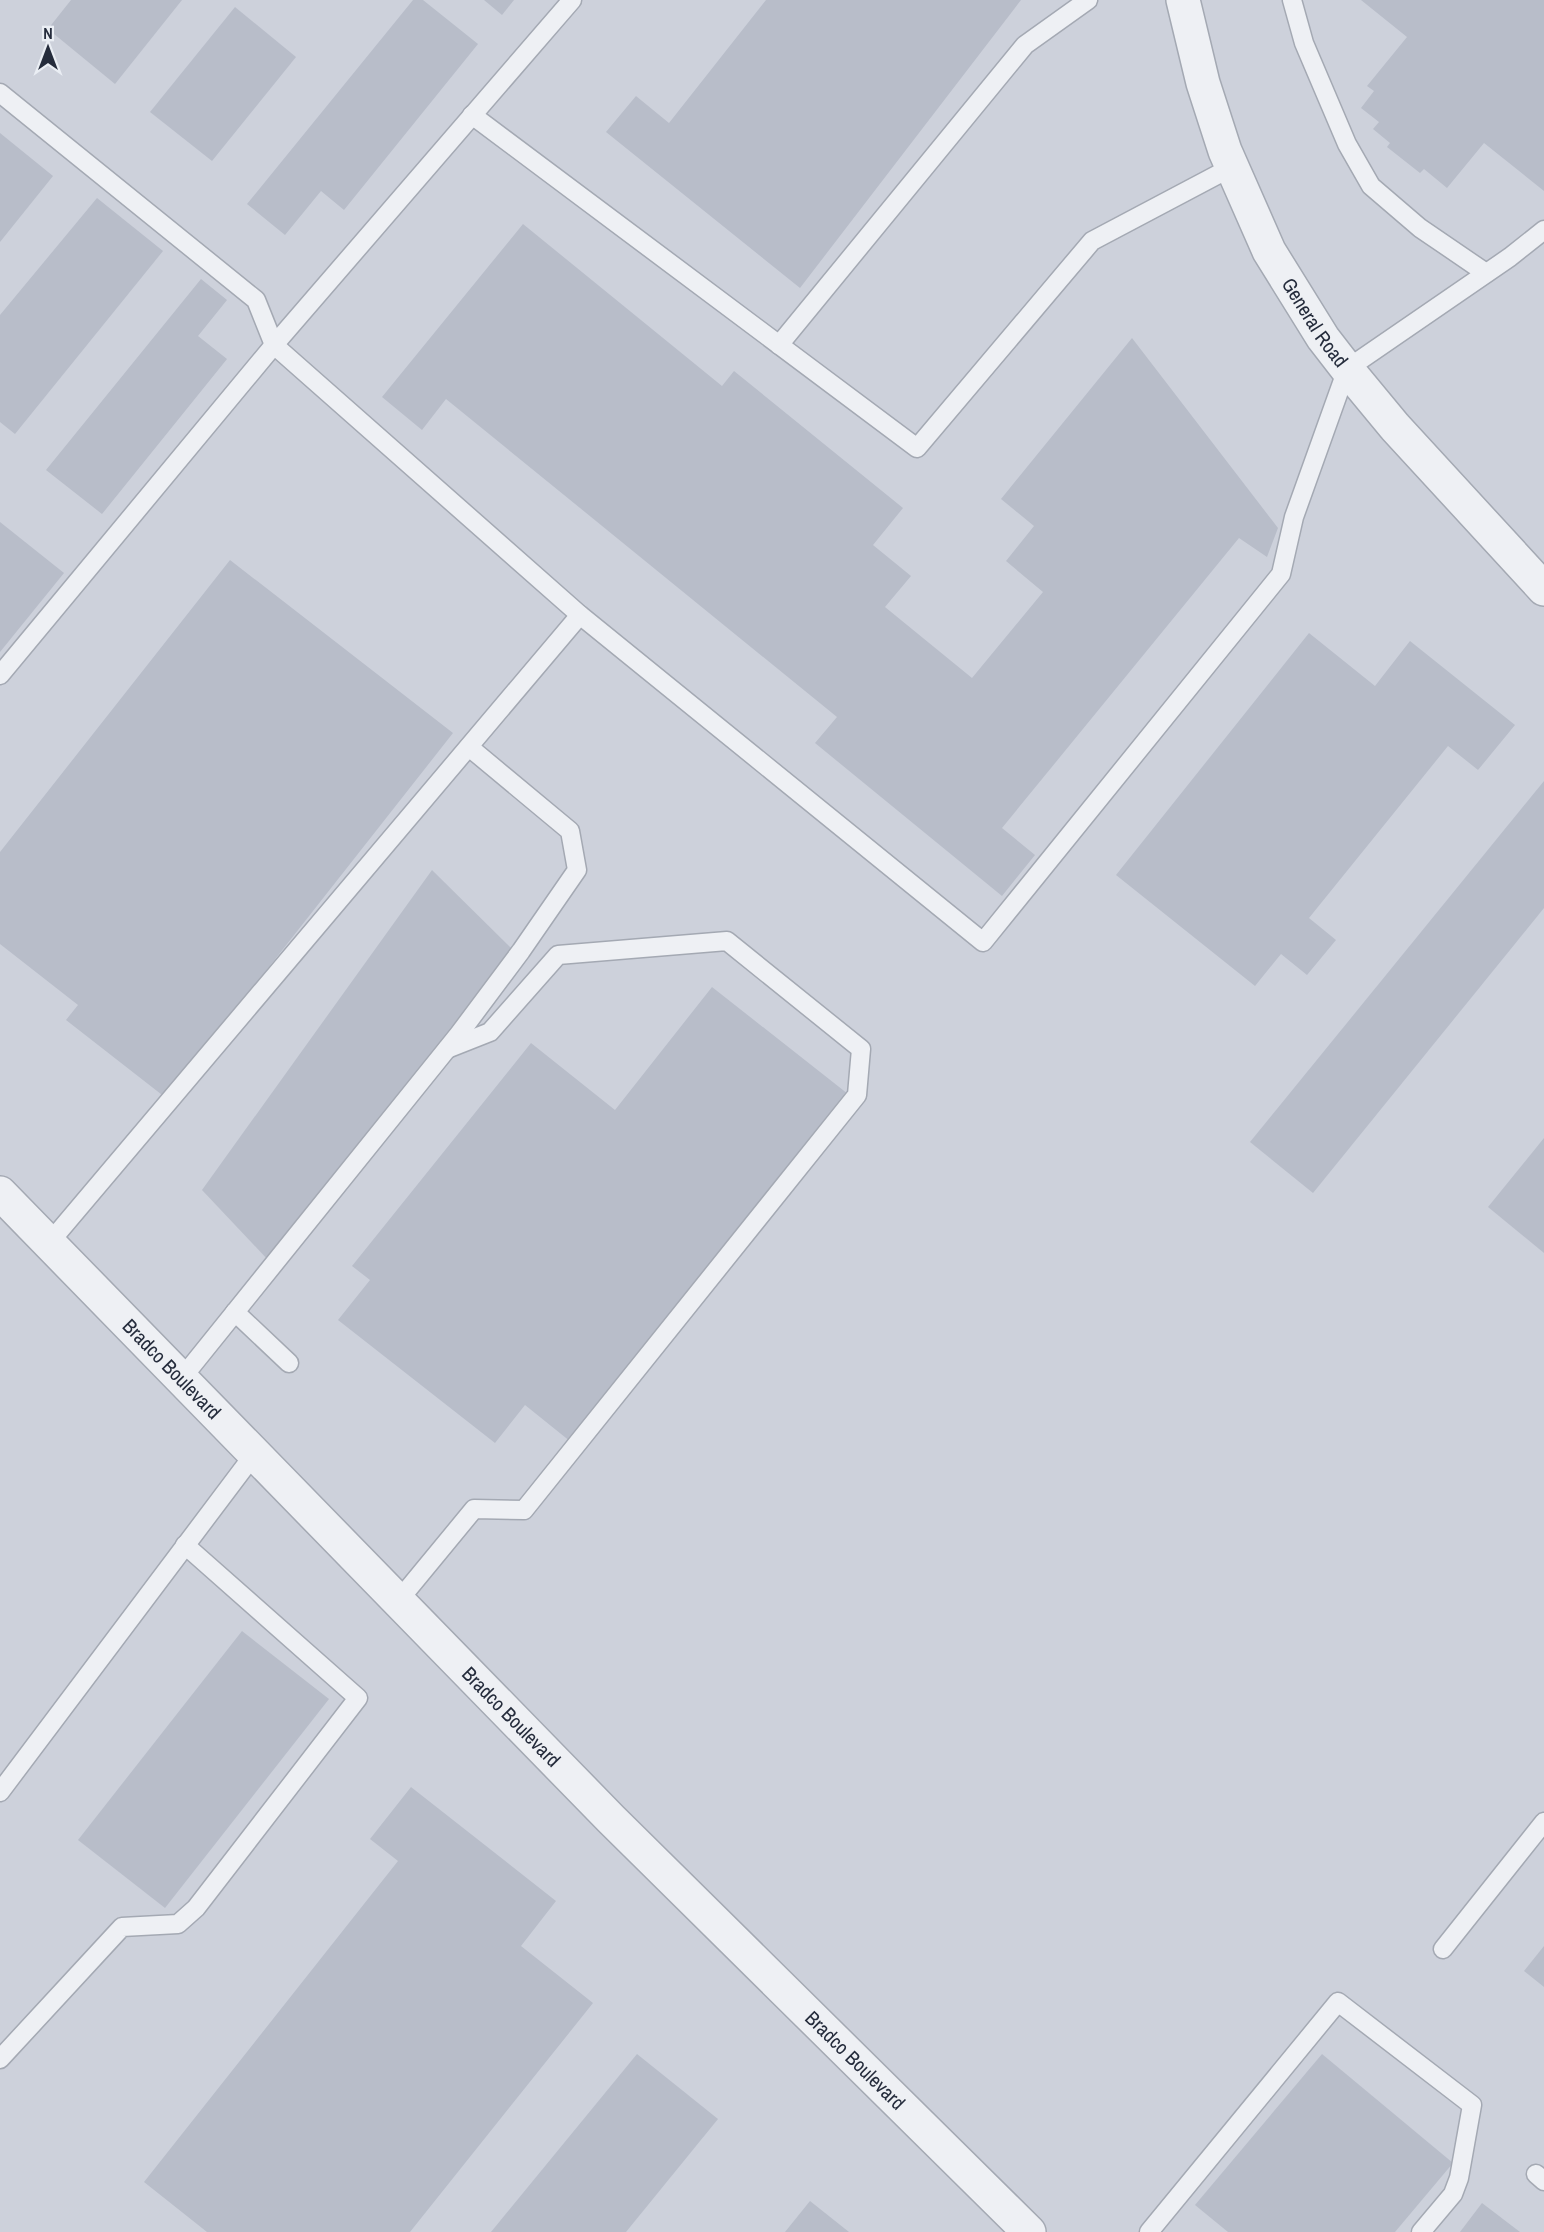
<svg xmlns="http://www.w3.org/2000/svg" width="1544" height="2232" viewBox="0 0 1544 2232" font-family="'Archivo Narrow',sans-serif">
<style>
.built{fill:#cdd1db}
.building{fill:#b8bdc9}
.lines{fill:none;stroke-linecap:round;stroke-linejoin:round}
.service-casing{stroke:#a4a9b3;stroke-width:21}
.minor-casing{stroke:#a4a9b3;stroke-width:36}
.service{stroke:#eef0f4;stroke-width:18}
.minor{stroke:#eef0f4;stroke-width:33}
.labels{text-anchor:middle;stroke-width:5;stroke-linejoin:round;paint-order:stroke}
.street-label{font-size:20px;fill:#252c3c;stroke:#eaeef4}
</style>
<rect width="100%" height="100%" fill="#dbdfe6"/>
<!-- built -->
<rect class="built" x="0" y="0" width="1544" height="2232"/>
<!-- building -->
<g class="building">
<path d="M71 0H182L115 84 48 29Z"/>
<path d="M413 0H423L478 44 344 210 321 191 285 235 247 204Z"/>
<path d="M484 0H514L502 15Z"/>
<path d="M766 0H1021L800 288 606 132 636 96 669 123Z"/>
<path d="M1361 0H1544V191L1484 143 1447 188 1424 169 1420 173 1387 147 1390 143 1373 129 1379 122 1361 108 1374 91 1367 86 1407 37Z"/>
<path d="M235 7 296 57 212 161 150 112Z"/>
<path d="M0 133 53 176 0 242Z"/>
<path d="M97 198 163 251 15 434 0 422V315Z"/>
<path d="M523 224 722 386 734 371 903 508 873 545 911 576 885 607 972 678 1043 592 1006 561 1034 526 1001 499 1132 338 1278 528 1267 557 1239 538 1002 828 1035 855 1002 896 815 743 837 717 446 399 422 430 382 397Z"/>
<path d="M201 279 227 300 198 336 227 359 102 514 46 470Z"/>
<path d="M0 522 64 573 0 652Z"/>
<path d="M230 560 453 733 166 1098 66 1020 78 1005 0 944V852Z"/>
<path d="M1309 633 1375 686 1410 641 1515 725 1478 770 1448 746 1309 918 1336 940 1307 975 1281 954 1255 986 1116 875Z"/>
<path d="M1544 781V908L1313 1193 1250 1142Z"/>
<path d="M432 870 516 953 269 1261 202 1190Z"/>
<path d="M712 987 848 1094 571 1442 525 1405 495 1443 338 1320 370 1280 352 1266 531 1043 615 1110Z"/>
<path d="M1544 1138V1253L1488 1207Z"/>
<path d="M242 1631 329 1699 165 1908 78 1840Z"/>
<path d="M411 1787 556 1901 521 1946 593 2003 410 2232H207L144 2182 398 1861 370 1839Z"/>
<path d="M1544 1946V1987L1524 1971Z"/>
<path d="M637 2054 718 2119 626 2232H491Z"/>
<path d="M1322 2054 1453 2163 1395 2232H1228L1195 2205Z"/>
<path d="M810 2201 849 2232H785Z"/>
<path d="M1482 2203 1520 2232H1460Z"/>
</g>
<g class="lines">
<!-- service casing -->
<g class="service-casing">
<g id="service">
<path d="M1292 0 1304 43 1347 144 1371 186 1420 228 1486 273"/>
<path d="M0 93 256 300 274 345 580 615 983 942 1281 574 1294 517 1347 369 1510 257 1544 230"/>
<path d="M472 115 917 448 1092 241 1232 167"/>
<path d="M779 345 1025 45 1088 0"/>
<path d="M0 675 274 345 572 0"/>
<path d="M50 1242 580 615"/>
<path d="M235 1312 289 1363"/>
<path d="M182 1378 459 1034 521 951 577 870 570 831 469 747"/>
<path d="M399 1600 474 1509 524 1510 857 1095 861 1049 727 941 558 955 490 1032 447 1049"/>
<path d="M0 1792 255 1453"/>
<path d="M1443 1949 1544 1822"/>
<path d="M0 2059 122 1927 178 1924 196 1908 358 1698 185 1545"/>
<path d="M1536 2174 1544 2181"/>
<path d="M1149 2232 1338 2002 1472 2105 1459 2178 1453 2194 1421 2232"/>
</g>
</g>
<!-- minor casing -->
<g class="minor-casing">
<g id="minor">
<path id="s1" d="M1183 0 1203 83 1225 151 1269 251 1323 338 1347 369 1395 427 1544 589"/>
<path id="s2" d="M0 1193 611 1819 1029 2232"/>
</g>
</g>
<!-- service -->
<use href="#service" class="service"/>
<!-- minor -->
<use href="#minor" class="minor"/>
</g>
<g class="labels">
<!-- street labels -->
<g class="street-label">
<text dy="7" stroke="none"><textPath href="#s1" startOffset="351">General Road</textPath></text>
<text dy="7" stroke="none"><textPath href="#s2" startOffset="246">Bradco Boulevard</textPath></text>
<text dy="7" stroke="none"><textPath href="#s2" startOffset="732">Bradco Boulevard</textPath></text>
<text dy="7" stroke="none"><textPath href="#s2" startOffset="1218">Bradco Boulevard</textPath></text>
</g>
</g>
<!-- north arrow -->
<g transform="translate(48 48)" stroke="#eaeef4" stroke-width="4.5" paint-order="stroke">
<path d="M0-4.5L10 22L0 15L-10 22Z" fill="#252c3c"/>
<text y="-9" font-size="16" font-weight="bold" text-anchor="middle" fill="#252c3c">N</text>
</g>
</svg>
